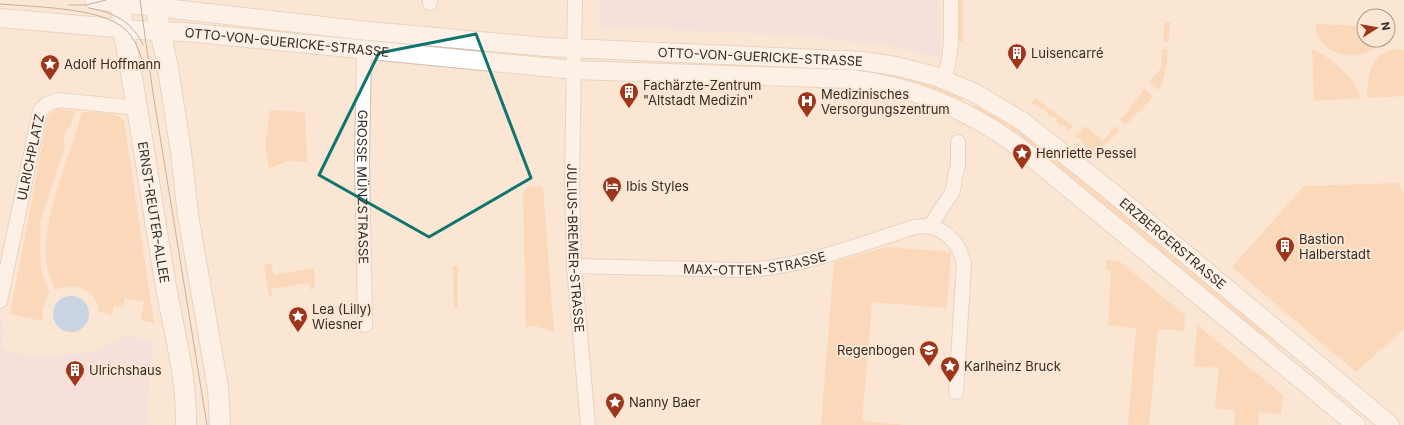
<svg xmlns="http://www.w3.org/2000/svg" width="1404" height="425" viewBox="0 0 1404 425" font-family="Inter,sans-serif">
<style>
.commercial{fill:#f1d9e4}
.green{fill:#fac799}
.water{fill:#8bbff3}
.lines{fill:none;stroke-linecap:round;stroke-linejoin:round}
.minor-casing{stroke:#d2bdab;stroke-width:16}
.tertiary-casing{stroke:#d2bdab;stroke-width:20}
.secondary-casing{stroke:#d2bdab;stroke-width:22}
.minor{stroke:#fff;stroke-width:14}
.tertiary{stroke:#fff;stroke-width:18}
.secondary{stroke:#fff;stroke-width:20}
.tram{stroke:#7c7064;stroke-width:1}
.marked{fill:none;stroke:#0f766e;stroke-width:3;stroke-linejoin:round}
.labels{text-anchor:middle;stroke-width:4;stroke-linejoin:round;paint-order:stroke}
.street-label{font-size:13px;fill:#342c25;stroke:#fbe6d3}
.poi-label{font-size:13px;fill:#342c25;stroke:#fbe6d3;text-anchor:start}
</style>
<rect width="100%" height="100%" fill="#fbe6d3"/>
<!-- commercial -->
<g class="commercial">
<path d="M599 0H939L940 55 938 58 899 47 795 35 629 28 611 30 601 25 599 20Z"/>
<path d="M0 314 4 330 1 349 34 357 91 352 129 334 152 343 147 425H0Z"/>
</g>
<!-- green -->
<g class="green">
<path d="M959 0H963V43L957 39 959 33Z"/>
<path d="M1165 21 1171 23C1168 29 1170 35 1168 42L1163 41Z"/>
<path d="M1318 24 1364 26V40L1383 41C1364 64 1319 59 1315 26Z"/>
<path d="M1162 49H1167C1169 57 1164 84 1158 90L1149 83 1161 68Z"/>
<path d="M1312 49C1328 56 1359 80 1360 98L1314 101Z"/>
<path d="M1394 49 1404 50V96L1367 98C1367 77 1370 54 1394 49Z"/>
<path d="M739 67 887 70 966 94 961 103Z"/>
<path d="M1144 89 1153 96C1150 101 1137 115 1132 117L1130 121 1125 124 1120 120Z"/>
<path d="M1035 98 1073 126 1068 132 1065 126 1058 124 1056 118 1049 116 1046 111 1032 103Z"/>
<path d="M977 101 1010 121 1005 128 973 109Z"/>
<path d="M56 109 75 111 70 127 66 130 64 140 65 146 40 222 41 269 49 292 42 311 43 321 10 314 48 116Z"/>
<path d="M270 110 305 112 307 162 288 161 269 168 265 145Z"/>
<path d="M82 112C92 112 118 112 124 120L154 323 141 320 144 302 125 298 123 307 114 306 112 315 99 312C97 289 75 281 55 290 52 281 47 271 46 261 42 214 70 158 82 112Z"/>
<path d="M1012 122 1370 416 1368 419 1290 354 1245 322 1007 130Z"/>
<path d="M1085 126 1103 141 1115 126 1119 130C1114 140 1102 144 1097 154 1093 149 1091 149 1086 145 1082 142 1081 139 1075 136Z"/>
<path d="M1398 183 1404 193V329L1356 372 1232 267 1304 186Z"/>
<path d="M529 186 543 187 554 332 535 326 526 327 523 193Z"/>
<path d="M886 247 951 252 947 308 872 302 862 421 906 425H821L834 262Z"/>
<path d="M1107 260 1119 261 1185 315 1184 331 1158 329 1149 425H1128L1136 328 1108 325 1111 271 1106 269Z"/>
<path d="M271 263 274 275 313 268C315 277 317 285 311 291L309 283 271 289 272 298 269 295 264 268 266 264Z"/>
<path d="M453 266H458V307H454Z"/>
<path d="M1197 325 1283 395 1281 414 1259 412 1258 425H1234L1235 411 1215 408 1219 368 1194 366Z"/>
</g>
<!-- water -->
<circle class="water" cx="71" cy="314" r="18"/>
<g class="lines">
<!-- minor casing -->
<g class="minor-casing">
<g id="minor">
<path id="s1" d="M575 0 572 179 574 266 588 425"/>
<path d="M430 3V0"/>
<path id="s2" d="M364 49 362 161 365 325"/>
<path d="M944 79C953 53 951 27 951 0"/>
<path d="M930 226 953 191 955 176 958 166V142"/>
<path id="s3" d="M574 266 743 270C802 268 859 244 915 227 941 222 960 241 964 265L956 392"/>
<path id="s4" d="M0 301 40 111 47 104 59 100 128 107 136 106"/>
</g>
</g>
<!-- tertiary casing -->
<g class="tertiary-casing">
<g id="tertiary">
<path id="s5" d="M94 0 358 30 546 47 863 61 895 66 935 76 975 93 1022 121 1108 189 1390 425"/>
<path id="s6" d="M0 18 138 30 185 32 574 70 851 79C913 86 969 110 1019 147L1356 425"/>
</g>
</g>
<!-- secondary casing -->
<g class="secondary-casing">
<g id="secondary">
<path id="s7" d="M120 0 123 29C139 111 150 193 164 275 172 325 187 374 186 425"/>
<path d="M154 0 168 68 181 152 188 215 218 388 220 425"/>
</g>
</g>
<!-- minor -->
<use href="#minor" class="minor"/>
<!-- tertiary -->
<use href="#tertiary" class="tertiary"/>
<!-- secondary -->
<use href="#secondary" class="secondary"/>
<!-- tram -->
<g class="tram">
<path d="M140 0 153 93 207 425"/>
<path d="M0 4C32 7 101 7 125 29 136 40 140 52 144 67"/>
<path d="M69 5H86L106 0"/>
<path d="M89 8C113 12 133 22 143 45"/>
</g>
</g>
<!-- marked area -->
<path d="M0 0H1404V425H0ZM476 34 531 178 429 237 319 175 379 53Z" fill="#fbe6d3" fill-opacity=".55" fill-rule="evenodd"/>
<path class="marked" d="M476 34 531 178 429 237 319 175 379 53Z"/>
<!-- icons -->
<defs>
<g id="building-pin" transform="scale(1)"><path d="M0 17L-7.5 6A9.5 9.5 0 1 1 7.5 6Z" fill="#9e361b" stroke="#fbe6d3"/><path d="M-4-6H4V6H1V3H-1V6H-4ZM-2.5-4.3h1.7v1.8h-1.7ZM.8-4.3h1.7v1.8H.8ZM-2.5-1h1.7V.8h-1.7ZM.8-1h1.7V.8H.8Z" fill="#fff"/></g>
<g id="sight-pin" transform="scale(1)"><path d="M0 17L-7.5 6A9.5 9.5 0 1 1 7.5 6Z" fill="#9e361b" stroke="#fbe6d3"/><path d="M0-6L1.8-2.2L6-1.7L2.9 1.2L3.7 5.4L0 3.3L-3.7 5.4L-2.9 1.2L-6-1.7L-1.8-2.2Z" fill="#fff"/></g>
<g id="hospital-pin" transform="scale(1)"><path d="M0 17L-7.5 6A9.5 9.5 0 1 1 7.5 6Z" fill="#9e361b" stroke="#fbe6d3"/><path d="M-5-5h3v3.5h4V-5h3V5h-3V1.5h-4V5h-3Z" fill="#fff"/></g>
<g id="hotel-pin" transform="scale(1)"><path d="M0 17L-7.5 6A9.5 9.5 0 1 1 7.5 6Z" fill="#9e361b" stroke="#fbe6d3"/><path d="M-6-4.5h1.5V1H6V5H4.5V3h-9V5H-6ZM-4 0a1.8 1.8 0 1 1 3.6 0ZM.5 0V-2.5h3Q6-2.5 6 0Z" fill="#fff"/></g>
<g id="school-pin" transform="scale(1)"><path d="M0 17L-7.5 6A9.5 9.5 0 1 1 7.5 6Z" fill="#9e361b" stroke="#fbe6d3"/><path d="M0-5L7-2L0 1L-7-2ZM-4 1L0 2.5L4 1V4Q0 6-4 4Z" fill="#fff"/></g>
</defs>
<g fill-rule="evenodd">
<use href="#building-pin" x="1017" y="53"/>
<use href="#sight-pin" x="50" y="64"/>
<use href="#building-pin" x="629" y="92"/>
<use href="#hospital-pin" x="807" y="101"/>
<use href="#sight-pin" x="1022" y="153"/>
<use href="#hotel-pin" x="612" y="186"/>
<use href="#building-pin" x="1285" y="246"/>
<use href="#sight-pin" x="298" y="316"/>
<use href="#school-pin" x="929" y="350"/>
<use href="#sight-pin" x="950" y="366"/>
<use href="#building-pin" x="75" y="370"/>
<use href="#sight-pin" x="615" y="402"/>
</g>
<g class="labels">
<!-- street labels -->
<g class="street-label">
<text dy="5" stroke="none"><textPath href="#s6" startOffset="288">OTTO-VON-GUERICKE-STRASSE</textPath></text>
<text dy="5" stroke="none"><textPath href="#s5" startOffset="669">OTTO-VON-GUERICKE-STRASSE</textPath></text>
<text dy="5" stroke="none"><textPath href="#s4" startOffset="147">ULRICHPLATZ</textPath></text>
<text dy="5" stroke="none"><textPath href="#s2" startOffset="138">GROSSE MÜNZSTRASSE</textPath></text>
<text dy="5" stroke="none"><textPath href="#s7" startOffset="215">ERNST-REUTER-ALLEE</textPath></text>
<text dy="5" stroke="none"><textPath href="#s5" startOffset="1138">ERZBERGERSTRASSE</textPath></text>
<text dy="5" stroke="none"><textPath href="#s1" startOffset="248">JULIUS-BREMER-STRASSE</textPath></text>
<text dy="5" stroke="none"><textPath href="#s3" startOffset="181">MAX-OTTEN-STRASSE</textPath></text>
</g>
<!-- poi labels -->
<g class="poi-label">
<text x="1031" y="58">Luisencarré</text>
<text x="64" y="69">Adolf Hoffmann</text>
<text x="643" y="90">Fachärzte-Zentrum<tspan x="643" dy="15">"Altstadt Medizin"</tspan></text>
<text x="821" y="99">Medizinisches<tspan x="821" dy="15">Versorgungszentrum</tspan></text>
<text x="1036" y="158">Henriette Pessel</text>
<text x="626" y="191">Ibis Styles</text>
<text x="1299" y="244">Bastion<tspan x="1299" dy="15">Halberstadt</tspan></text>
<text x="312" y="314">Lea (Lilly)<tspan x="312" dy="15">Wiesner</tspan></text>
<text x="915" y="355" text-anchor="end">Regenbogen</text>
<text x="964" y="371">Karlheinz Bruck</text>
<text x="89" y="375">Ulrichshaus</text>
<text x="629" y="407">Nanny Baer</text>
</g>
</g>
<!-- north arrow -->
<g transform="translate(1376 28) rotate(79)"><circle r="19" fill="#fbe6d3" stroke="#ab9c8d"/>
<path d="M0-3L7 15L0 10L-7 15Z" fill="#9e361b"/>
<text y="-6" font-size="11" font-weight="bold" text-anchor="middle" fill="#342c25">N</text>
</g>
</svg>
